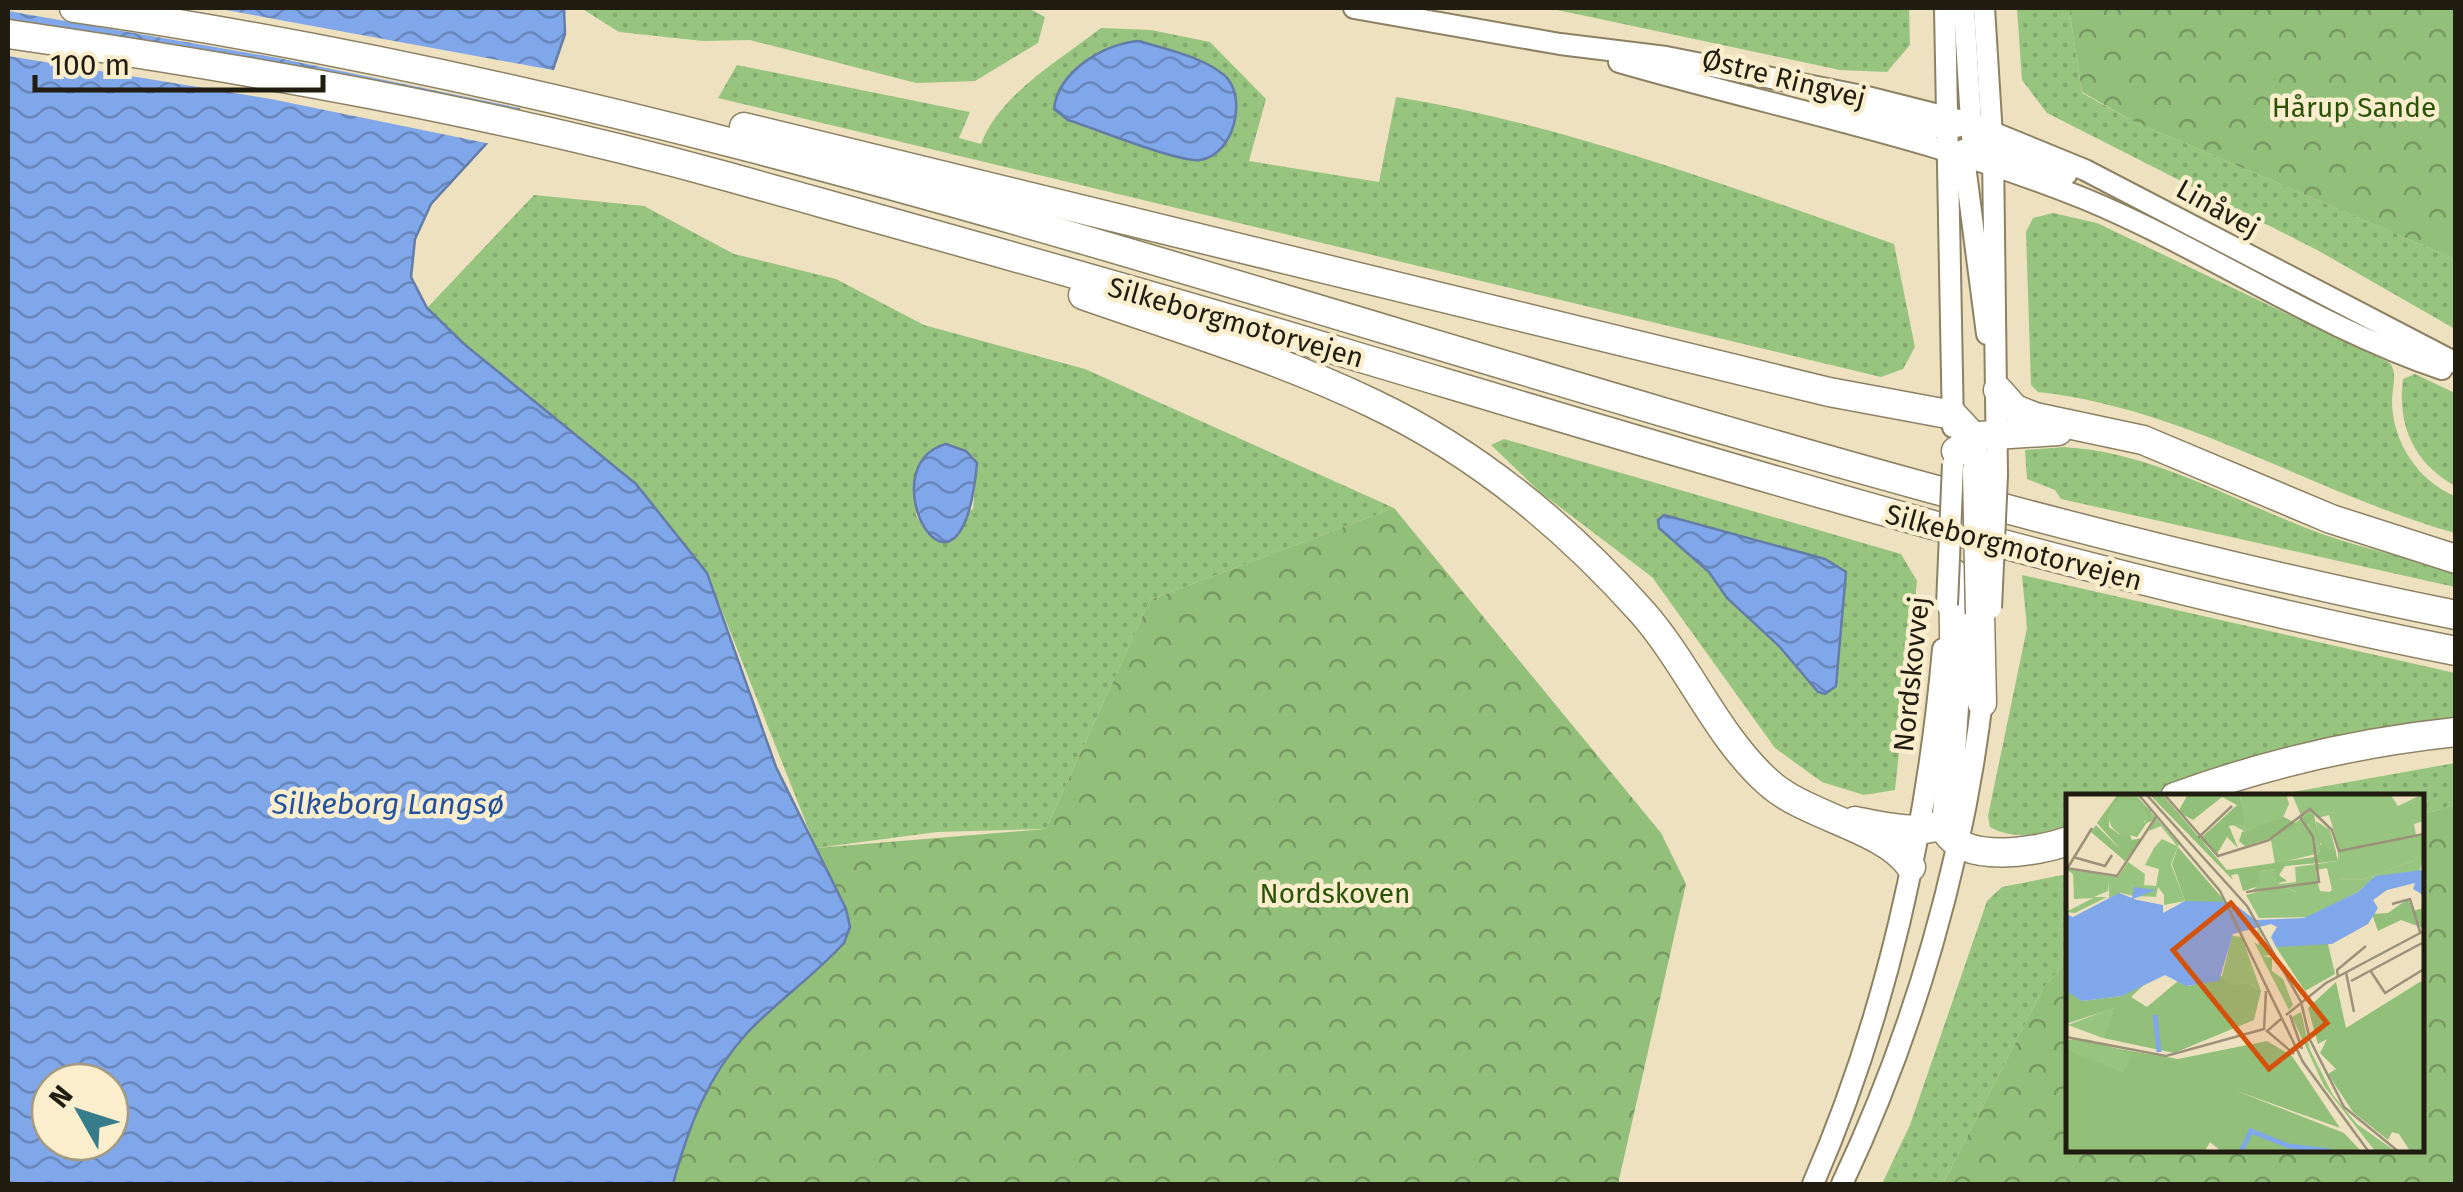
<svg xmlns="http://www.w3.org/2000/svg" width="2463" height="1192" viewBox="0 0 2463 1192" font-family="'Fira Sans',sans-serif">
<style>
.grass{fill:url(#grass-dots);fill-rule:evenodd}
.forest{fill:url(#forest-crowns)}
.water{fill:url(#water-waves);stroke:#637da8;stroke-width:2.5;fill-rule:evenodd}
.pier{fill:#ede1c0}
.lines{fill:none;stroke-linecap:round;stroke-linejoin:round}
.secondary-casing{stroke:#8c8162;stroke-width:24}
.highway-casing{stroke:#8c8162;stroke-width:31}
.secondary{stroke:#fff;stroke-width:20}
.highway{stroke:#fff;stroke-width:28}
.secondary-bridge-casing{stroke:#8c8162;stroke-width:24;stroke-linecap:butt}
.highway-bridge-casing{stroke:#8c8162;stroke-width:31;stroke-linecap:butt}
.secondary-bridge{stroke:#fff;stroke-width:20}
.highway-bridge{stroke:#fff;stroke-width:28}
.labels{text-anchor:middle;stroke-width:9;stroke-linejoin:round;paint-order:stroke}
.street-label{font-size:28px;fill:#201c0f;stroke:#faeecd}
.park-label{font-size:28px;fill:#2a5309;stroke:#faeecd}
.water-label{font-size:30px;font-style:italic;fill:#2351a0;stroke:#faeecd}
.inset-river{fill:none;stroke:#80a7ea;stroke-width:5}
.inset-road{fill:none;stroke:#9b9279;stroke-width:2.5}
.view{fill:#d4530c;fill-opacity:0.15;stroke:#d4530c;stroke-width:5}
.inset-edge{fill:none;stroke:#201c0f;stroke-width:5}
</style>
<defs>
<pattern id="grass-dots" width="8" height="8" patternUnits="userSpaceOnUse" patternTransform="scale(2.5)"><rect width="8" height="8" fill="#97c57f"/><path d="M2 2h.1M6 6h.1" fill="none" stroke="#82a96d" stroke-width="1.8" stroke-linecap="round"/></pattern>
<pattern id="forest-crowns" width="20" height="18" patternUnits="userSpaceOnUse" patternTransform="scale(2.5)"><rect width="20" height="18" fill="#92bf79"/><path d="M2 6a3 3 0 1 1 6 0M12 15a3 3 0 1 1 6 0" fill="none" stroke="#779a62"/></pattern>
<pattern id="water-waves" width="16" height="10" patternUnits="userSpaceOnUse" patternTransform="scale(2.5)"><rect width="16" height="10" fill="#80a7ea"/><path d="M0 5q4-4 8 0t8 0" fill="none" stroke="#6887bc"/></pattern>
</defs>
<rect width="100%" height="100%" fill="#ede1c0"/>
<!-- grass -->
<g class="grass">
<path d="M581 8H1028L1045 17 1038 43 975 81 916 83 750 40 703 41 619 32Z"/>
<path d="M1548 8H1909L1910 45 1887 72 1840 70Z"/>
<path d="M2017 8H2069L2082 93 2131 120 2455 259V329L2319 251 2047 113 2022 80Z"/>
<path d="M1101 28 1151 30 1210 42 1266 99 1249 161 1379 182 1396 97C1567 125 1730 187 1894 244L1915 347 1903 369 1881 377 718 98 737 65 970 112 959 138 981 144C1000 94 1060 60 1101 28Z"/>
<path d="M534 195 644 206 734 254 836 279 924 325 1085 369 1394 508 1150 600 1046 829 937 832 816 848 707 573 427 308ZM973 456 977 463 973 509 928 535 916 515V483Z"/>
<path d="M2053 213 2097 223 2390 363C2398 374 2392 388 2392 401 2392 441 2418 481 2455 496V533C2313 493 2186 408 2038 392L2031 385 2026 232 2033 218Z"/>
<path d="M2415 374 2455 393V486C2414 463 2397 426 2403 379Z"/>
<path d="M1504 439 1901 554 1917 581 1895 790 1864 795 1822 782 1775 748 1652 577 1540 492 1491 445ZM1665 515 1825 559 1846 572 1817 692 1779 646 1727 598 1709 572 1659 528Z"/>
<path d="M2064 447C2160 453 2239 505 2328 536 2369 550 2413 559 2455 570V587L2061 499 2055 490 2027 479 2025 450Z"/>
<path d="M2022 575 2455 673V719L2428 720 2233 764 2145 797H2068V825C2042 834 2015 841 1990 827L1988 816 2027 628Z"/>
<path d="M2455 763V805L2421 815 2420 797H2265Z"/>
<path d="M2068 874V960L2044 987 1943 1184H1882L1910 1125 1987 901 2002 887Z"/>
</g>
<!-- forest -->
<g class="forest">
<path d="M2069 8H2455V259L2131 120 2082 92Z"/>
<path d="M1394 508 1661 833 1686 884 1618 1184H673C688 1128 707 1077 747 1033 777 1001 814 976 844 943L846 909 816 848 1046 829 1150 600Z"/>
<path d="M2455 805V1184H1943L2044 987 2068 960V1150H2420L2421 815Z"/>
</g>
<!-- water -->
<g class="water">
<path d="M8 8H564L565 34 552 72 431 204 415 239 411 277 427 308 464 344 636 484 707 573 776 767 846 909 850 927 844 943C814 976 777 1001 747 1033 707 1077 688 1128 673 1184H8ZM50 1082H110V1142H50Z"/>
<path d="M1139 41C1167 50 1201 56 1224 75 1248 95 1235 155 1200 160 1179 163 1094 128 1068 120L1054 109C1058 71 1104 44 1139 41Z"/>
<path d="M946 444 966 451 977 463C961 641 865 466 946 444Z"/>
<path d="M1664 515 1825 559 1846 572 1836 686 1825 694 1818 692 1779 646 1727 598 1709 572 1659 528 1658 520Z"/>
</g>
<!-- pier -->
<g class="pier">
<path d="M8 8H215L558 71 524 109 278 58 8 11Z"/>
<path d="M8 19 277 65 519 114 491 144 271 99 8 56Z"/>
</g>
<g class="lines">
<!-- secondary casing -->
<g class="secondary-casing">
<g id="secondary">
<path d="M1354 8 1560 44 1666 57 1867 97 1970 123 2085 170 2456 363"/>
<path d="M1945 8 1953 427"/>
<path d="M1964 8 1972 137 1988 163"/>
<path d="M1984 8 1993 152 1997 475"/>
<path d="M1619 62C1774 107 1935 138 2085 199 2206 249 2317 327 2442 369"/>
<path d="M1834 107 1930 127H1957"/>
<path d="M1963 150 1987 334"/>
<path d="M1984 150 2066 175"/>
<path d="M1813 1184C1886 1017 1927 831 1943 649"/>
<path d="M1842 1184C1914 1032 1964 860 1983 692"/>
</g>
</g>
<!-- highway casing -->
<g class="highway-casing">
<g id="highway">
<path d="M74 8C888 123 1651 454 2456 615"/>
<path d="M8 34C249 69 494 112 729 177 929 233 1129 288 1328 348 1701 459 2073 575 2456 651"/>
<path d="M744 127 1829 392 1953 415 1967 430 1977 470"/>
<path d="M1083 295C1180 329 1281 359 1374 404 1477 453 1567 528 1642 612 1688 664 1717 737 1769 783 1807 817 1885 828 1911 867"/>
<path d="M1998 390 2015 409 2035 417 2143 440 2331 519 2456 559"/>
<path d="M1956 451 1979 436 2058 431"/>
<path d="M1953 573 1955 691 1946 831C1966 864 2037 852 2068 841"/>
<path d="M1980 614 1982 703"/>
<path d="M2175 797C2265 764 2360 742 2456 732"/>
<path d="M1855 821C1887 827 1932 840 1957 814"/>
</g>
</g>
<!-- secondary -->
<use href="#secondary" class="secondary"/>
<!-- highway -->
<use href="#highway" class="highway"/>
<!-- secondary-bridge casing -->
<g class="secondary-bridge-casing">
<g id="secondary-bridge">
<path d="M1947 605 1953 464"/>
<path d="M1991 608 1997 475"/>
</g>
</g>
<!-- highway-bridge casing -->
<g class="highway-bridge-casing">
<path id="highway-bridge" d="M1977 470 1980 614"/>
</g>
<!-- secondary-bridge -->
<use href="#secondary-bridge" class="secondary-bridge"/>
<!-- highway-bridge -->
<use href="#highway-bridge" class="highway-bridge"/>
</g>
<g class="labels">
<!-- street labels -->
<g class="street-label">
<text transform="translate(1784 78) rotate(14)" y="10">Østre Ringvej</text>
<text transform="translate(2218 208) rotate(29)" y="10">Linåvej</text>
<text transform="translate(1236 322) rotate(16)" y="10">Silkeborgmotorvejen</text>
<text transform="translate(2014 547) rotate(15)" y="10">Silkeborgmotorvejen</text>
<text transform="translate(1911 674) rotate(-84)" y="10">Nordskovvej</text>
</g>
<!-- park labels -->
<g class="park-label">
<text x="2354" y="117">Hårup Sande</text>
<text x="1335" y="903">Nordskoven</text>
</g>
<!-- water labels -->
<g class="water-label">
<text x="388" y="814">Silkeborg Langsø</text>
</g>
</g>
<!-- overview -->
<g transform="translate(2066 794)">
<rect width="358" height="358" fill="#ede1c0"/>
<path d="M53 0H69L113 50 105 70 119 107 98 111V101L92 93 90 103 69 102 88 107 55 99 43 104V88L42 97 28 103H41L9 119 0 118 27 104 8 105 7 80 0 75 52 83 62 68 79 80 78 91 90 92 93 75 79 71 88 54 96 45 111 52 95 32 83 37 88 26 81 29ZM166 0H220L223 10 216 26 178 37 167 31 177 28 174 1ZM226 0H324L332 12 357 0V27L348 30 350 41 357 40V63L299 85 272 86 279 100 270 105 260 100 266 96 261 74 250 76 252 90H232L231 98 215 92 183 98 192 92 194 77 210 75 213 90 230 88 229 73 272 67V58H262L252 46 250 27 264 36 270 58 274 57 263 21 252 24 246 15 248 21 236 26 241 33 246 26 254 59 209 70 205 46 236 24ZM191 134 205 161 197 162 206 164V177L217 185 227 211 223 216 188 148 193 151ZM166 142 176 143 195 197 181 189 166 193 156 182ZM235 218 244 256 267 301 291 330 329 357H309L258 292 226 223Z" fill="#97c57f"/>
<path d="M52 0 71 5 85 17 83 25 76 10 65 6 43 20V33L53 40 82 27 71 43 64 41 66 46 76 44 59 67 25 38 30 31 55 56 31 29ZM83 0H96L161 76 248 63 254 58 246 27 241 32 237 25 242 21H248L254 50 269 58 264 36 272 67 219 72 213 81 221 87 212 89 209 75 194 77 193 92 177 97 172 80 165 81 167 86ZM122 0H184L174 2 178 29 163 32 172 54 161 43 151 60 134 45 171 11 156 3 127 26 112 18ZM218 23 231 30 211 42 179 52 173 47 176 38ZM112 53 158 106 154 111 119 107 106 70ZM342 105 347 117 357 114V134L335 126 312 137 306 120 322 119ZM232 147 262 150 269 180 239 197 210 153ZM156 182 166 192 181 189 195 197 188 226 108 259 37 244 48 214 0 230V195L16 207 56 202 85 184 65 203 81 213 112 187 123 192ZM357 186V357H344L333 340 326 338 322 346 287 318 262 280 270 275 254 259 261 245 252 250 242 214 270 188 280 234ZM0 246 112 265 201 247 226 262 274 334 168 296 278 339 295 357H155L144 348 139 357H0Z" fill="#92bf79"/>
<path d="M357 63 353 80 309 82 292 98 242 123 193 124 180 101 215 92 230 98 231 90H252L254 97 273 99 272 86 299 85Z" fill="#97c57f"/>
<path d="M49 214 37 244 2 231 44 215ZM15 245 24 246 67 260 57 279 0 255V246Z" fill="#97c57f"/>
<path d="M43 23a18 18 0 1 1 36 0a18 18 0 1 1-36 0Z" fill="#97c57f"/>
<path d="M357 76V101L347 95 349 89 321 96 307 106 312 114 302 130 266 150 210 153 205 143 211 133 205 130 167 140 153 187 120 192 99 181 56 202 16 207 1 198 0 120 7 123 53 99 66 104 68 93 90 96 67 105 97 111V119L119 107 166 108 189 126 238 124 292 98 309 82Z" fill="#80a7ea"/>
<path class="inset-river" d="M89 221 93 258M175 358 185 337 223 352 264 357"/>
<path class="inset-road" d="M72 0 154 97 237 268 303 358M80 0 181 112 235 208 244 246M98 0 152 62 203 46 244 15 266 36 273 57 358 40M132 44 166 12M7 63 39 72 46 61M0 74 51 82 90 23M1 75 26 34M180 98 253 88 247 43 234 23M326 110 344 105 354 138M304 176 319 199 358 175M280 178 288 218M272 182 271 176 300 152M285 187 358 148M220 221 260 189 358 137M224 221 236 255M215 225 201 237 228 260M198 236 200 197M0 243 100 262 198 235M243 244 278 313 333 358"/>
<path class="view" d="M165 109 261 229 203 275 107 156Z"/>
<rect width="358" height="358" class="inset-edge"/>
</g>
<!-- border -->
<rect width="2463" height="1192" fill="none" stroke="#201c0f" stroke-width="20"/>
<!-- north arrow -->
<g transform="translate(80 1112) rotate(309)"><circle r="48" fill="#faeecd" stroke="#a39a81" stroke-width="2.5"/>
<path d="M0-8L18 38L0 25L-18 38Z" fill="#377c8a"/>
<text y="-15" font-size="28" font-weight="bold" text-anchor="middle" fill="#201c0f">N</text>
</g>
<!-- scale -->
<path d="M35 75v15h288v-15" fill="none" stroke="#201c0f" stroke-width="5"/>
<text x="50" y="75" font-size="30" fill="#201c0f" stroke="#faeecd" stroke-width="8" paint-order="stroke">100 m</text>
</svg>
